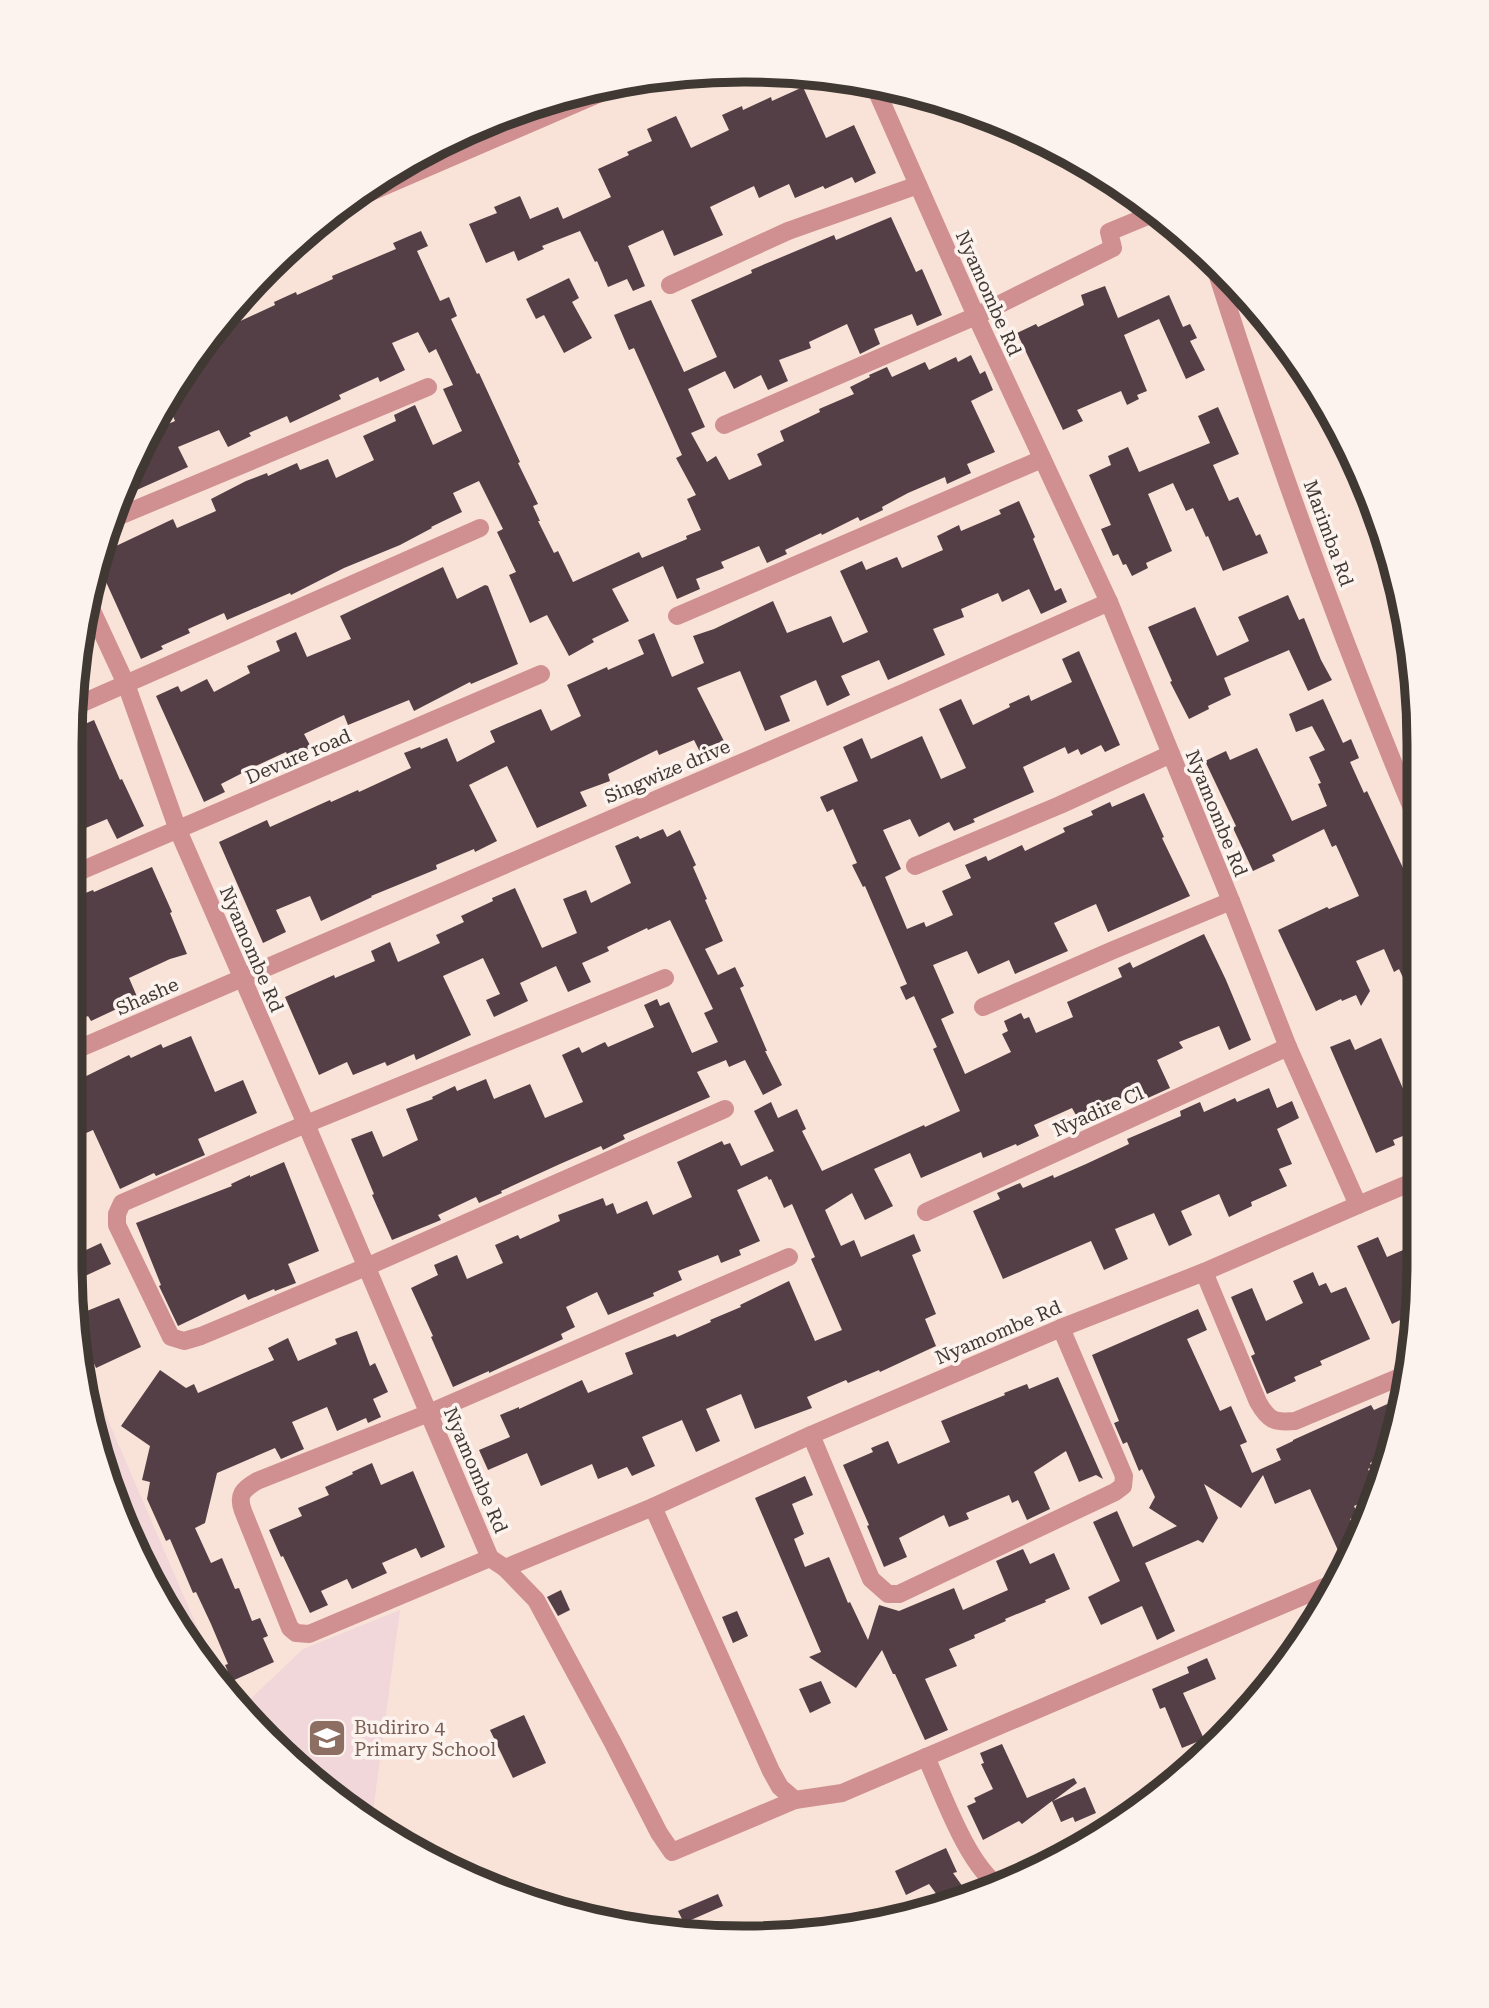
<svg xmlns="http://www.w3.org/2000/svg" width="1489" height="2008" viewBox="0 0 1489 2008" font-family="'Roboto Serif',serif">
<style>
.industrial{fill:#f1d7da}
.building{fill:#533f45}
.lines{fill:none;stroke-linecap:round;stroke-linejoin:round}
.minor{stroke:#d09091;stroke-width:18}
.labels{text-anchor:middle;stroke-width:7;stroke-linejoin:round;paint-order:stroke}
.street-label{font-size:19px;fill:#403833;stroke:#fcf3ef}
.education-label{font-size:19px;fill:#785e54;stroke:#fcf3ef;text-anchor:start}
.rim{fill:none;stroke:#403833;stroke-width:9}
</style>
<rect width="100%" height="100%" fill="#f9e3d8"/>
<!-- industrial -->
<g class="industrial">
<path d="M89 1376 219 1678 183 1638 93 1438 85 1378Z"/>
<path d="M400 1610 372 1819 300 1771 243 1706 303 1649Z"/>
</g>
<!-- building -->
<g class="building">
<path d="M803 87 826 138 854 125 876 173 855 183 852 177 825 189 823 186 795 198 789 184 759 198 754 186 710 207 723 235 674 256 663 230 628 246 645 286 633 291 627 279 608 287 597 261 595 262 580 231 542 246 544 249 518 261 514 251 486 263 469 224 497 213 494 207 520 196 530 219 558 207 563 219 611 197 598 169 629 155 627 152 652 141 647 129 676 116 691 148 729 130 722 115 742 106 743 110 771 97 772 101Z"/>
<path d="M891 217 916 272 922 269 942 315 917 326 912 314 874 329 880 344 860 354 847 324 809 342 811 348 779 360 788 381 768 390 761 375 734 389 725 371 688 389 705 427 691 433 707 462 716 456 729 480 762 465 757 454 784 441 780 431 820 412 819 409 854 394 850 387 870 377 869 375 887 367 892 377 925 362 929 370 956 357 958 362 971 355 980 374 985 371 993 390 971 401 995 452 967 464 971 473 947 484 945 477 908 493 882 507 883 510 860 521 858 517 822 535 821 533 785 550 787 554 767 563 759 546 721 562 724 568 696 579 700 589 677 599 663 566 612 589 629 621 592 639 594 642 569 656 547 615 530 623 509 575 516 572 497 532 503 529 479 481 453 493 462 512 431 527 432 528 400 545 344 568 291 595 290 593 227 620 224 613 188 629 190 633 161 646 163 649 141 659 97 562 105 543 114 540 116 546 173 519 177 528 216 511 211 499 246 481 267 473 268 476 297 463 300 470 328 459 336 478 374 460 363 436 396 421 394 415 415 405 433 445 462 431 443 389 453 385 436 349 429 353 418 332 392 343 405 370 380 382 378 377 339 395 341 399 290 423 287 416 249 433 251 436 228 447 219 430 178 447 188 467 128 494 157 429 175 421 168 404 183 370 233 317 236 323 275 305 274 302 296 292 297 295 333 279 332 276 396 249 393 243 421 231 428 246 417 251 440 301 449 297 457 316 451 319 477 374 479 373 520 462 518 463 538 504 533 506 540 521H538L554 553 558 551 573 582 639 552 642 558 687 539 686 536 701 530 687 499 696 495 676 458 682 455 634 348 629 350 614 315 651 300 684 372 717 357 691 300 752 273 751 270 834 235 836 240Z"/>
<path d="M569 278 579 298 572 302 592 338 564 353 544 315 536 319 526 299Z"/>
<path d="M1105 286 1118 318 1169 295 1183 327 1190 324 1197 338 1190 341 1205 370 1186 379 1159 319 1124 335 1147 391 1137 395 1139 399 1127 405 1121 391 1077 410 1083 421 1063 430 1017 333 1036 324 1038 327 1084 305 1081 295Z"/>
<path d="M1218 407 1239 454 1213 465 1229 501 1238 497 1256 536 1260 534 1268 553 1223 571 1208 536 1206 537 1193 508 1186 511 1173 483 1148 494 1172 551 1146 563 1148 568 1132 576 1126 564 1123 565 1118 554 1113 556 1101 529 1111 525 1089 475 1111 465 1108 456 1128 447 1139 472 1210 443 1198 416Z"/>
<path d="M1019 501 1035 537 1033 539 1055 591 1061 588 1067 602 1041 614 1029 589 1002 602 998 593 961 609 964 617 933 629 945 655 888 680 879 660 841 676 850 695 827 706 816 680 780 696 790 721 765 731 740 671 697 688 728 749 704 760 694 740 659 755 657 750 608 774 610 781 580 792 587 806 537 828 507 766 469 785 497 841 475 852 474 849 436 865 437 869 371 896 372 897 321 921 310 896 276 910 286 932 263 943 219 842 267 820 270 827 330 800 331 802 358 790 359 792 411 768 404 753 420 747 421 749 447 738 457 762 495 742 490 731 541 709 551 731 581 716 567 685 607 667 608 670 644 654 638 640 654 633 672 677 704 663 693 636 714 629 773 601 787 633 831 616 843 643 868 632 840 571 862 561 866 570 897 557 902 568 943 550 937 536 959 525 961 531 1001 514 999 510Z"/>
<path d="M443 567 457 599 485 585 488 586 518 664 471 684 470 682 414 711 409 700 348 725 344 715 304 734 312 749 290 761 286 752 258 765 221 784 225 792 204 802 156 696 178 686 181 692 207 679 214 692 250 673 247 666 280 651 276 641 296 632 307 657 351 639 340 616Z"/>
<path d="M1288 595 1299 620 1304 618 1321 660 1332 680 1308 691 1289 650 1224 678 1231 695 1208 706 1209 709 1189 719 1170 682 1172 681 1148 627 1195 607 1217 656 1249 641 1238 617Z"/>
<path d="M1079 651 1120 745 1105 752 1101 745 1081 755 1078 749 1068 754 1065 747 1023 767 1034 792 973 819 975 822 954 831 949 822 919 837 910 819 883 830 901 869 885 877 907 929 924 922 926 927 953 915 942 891 971 878 965 865 986 856 988 861 1022 845 1025 851 1065 832 1063 828 1093 815 1091 811 1110 802 1112 807 1144 793 1164 837 1162 838 1190 896 1108 932 1096 904 1054 923 1068 951 1015 974 1009 960 978 974 967 951 933 965 954 1013 941 1019 965 1074 1011 1052 1002 1034 1008 1031 1004 1021 1021 1013 1024 1019 1029 1017 1036 1033 1073 1017 1067 1002 1122 977 1118 968 1130 962 1133 968 1204 934 1226 980 1251 1040 1229 1050 1219 1026 1179 1042 1183 1048 1157 1060 1170 1088 1139 1102 1135 1092 1112 1103 1110 1101 1077 1117 1072 1108 1034 1125 1039 1136 1017 1146 1016 1144 983 1158 981 1152 921 1178 910 1153 874 1169 893 1206 865 1220 852 1193 825 1210 841 1246 854 1240 861 1257 914 1234 921 1251 912 1255 936 1314 925 1319 936 1346 880 1372 879 1370 848 1383 846 1380 807 1397 812 1408 755 1429 741 1394 706 1409 720 1441 696 1452 682 1420 642 1437 655 1466 632 1476 627 1467 598 1479 592 1464 541 1486 527 1453 488 1470 479 1450 510 1437 500 1415 519 1407V1409L582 1380 588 1393 633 1374 625 1353 675 1334 677 1337 711 1322 710 1320 741 1307 740 1305 789 1281 815 1341 842 1330 811 1259 815 1257 792 1204 784 1208 771 1179 769 1180 767 1176 737 1190 760 1241 739 1250 741 1255 721 1263 718 1255 678 1271 682 1280 653 1293 654 1296 608 1315 597 1292 566 1307 575 1327 561 1334 563 1339 489 1373V1371L453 1387 431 1337 433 1336 411 1288 438 1275 434 1265 457 1255 467 1279 503 1263 495 1245 518 1235 520 1239 560 1221 558 1215 603 1198 606 1206 613 1203 617 1214 647 1201 653 1215 692 1197 677 1162 722 1141 724 1145 730 1143 741 1166 774 1151 754 1111 771 1102 778 1118 797 1109 806 1129 802 1131 822 1171 924 1125 925 1127 960 1111 933 1049 937 1047 914 996 906 1000 900 987 907 984 865 886 863 887 852 865 857 863 833 809 827 812 820 797 858 781 843 747 862 738 871 759 922 736 941 779 966 768 939 709 961 699 973 725 1010 707 1009 704 1029 695 1031 701 1072 682 1062 659Z"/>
<path d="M1323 699 1343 743 1351 739 1359 758 1350 762 1364 793 1367 791 1410 883 1415 881V905L1405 909 1415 931 1416 1005 1399 969 1394 972 1384 949 1356 961 1370 991 1361 1006 1356 995 1342 1001 1341 999 1316 1011 1278 930 1327 907 1329 909 1359 896 1336 845 1332 847 1324 829 1272 855 1275 861 1253 871 1233 828 1236 826 1205 761 1226 751 1230 760 1257 748 1292 821 1327 806 1318 784 1321 783 1309 757 1325 750 1312 726 1296 732 1289 714Z"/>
<path d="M94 720 120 780 122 779 144 826 117 839 107 819 81 830 71 807V730Z"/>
<path d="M663 829 667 837 680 830 696 865 693 867 707 899 705 900 723 941 705 949 718 975 735 967 744 986 740 988 767 1051H765L782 1085 763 1095 745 1060 729 1067 726 1060 697 1072 710 1097 623 1135 625 1139 603 1150 601 1146 560 1164 501 1191 502 1193 479 1203 476 1197 438 1215 441 1220 392 1240 372 1195 374 1194 351 1139 372 1131 383 1157 418 1140 406 1109 433 1099 432 1097 455 1086 457 1091 486 1079 494 1099 530 1084 545 1118 583 1102 562 1055 579 1047 582 1053 605 1042 608 1047 654 1027 644 1005 657 999 660 1006 669 1002 692 1053 718 1042 704 1013 713 1009 670 920 648 930 647 928 607 947 609 951 582 963 591 982 568 992 556 966 520 983 528 1001 494 1017 486 1000 500 994 483 958 443 976 471 1035 416 1060 414 1054 387 1066 385 1062 353 1075 347 1062 319 1075 285 997 334 975 335 978 375 961 371 951 390 942 398 962 440 943 436 935 464 922 461 916 493 901 492 898 515 888 542 948 577 933 563 899 586 890 591 903 631 883 615 846 638 836 640 839Z"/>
<path d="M152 867 172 912 170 913 187 954 170 959 129 978 138 999 91 1021 88 1016 71 1024V935L86 927 73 898 93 890 94 892Z"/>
<path d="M191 1036 215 1092 243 1080 257 1113 198 1139 205 1155 156 1176 154 1173 120 1189 93 1130 70 1140V1084L129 1055 131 1058 161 1044 163 1048Z"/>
<path d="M1381 1038 1404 1091 1406 1090 1412 1104 1404 1107 1415 1131 1393 1140 1395 1145 1376 1153 1330 1047 1350 1039 1355 1050Z"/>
<path d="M1269 1088 1277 1108 1292 1101 1299 1118 1277 1129 1292 1164 1279 1169 1287 1186 1251 1202 1252 1206 1229 1217 1219 1194 1181 1211 1192 1235 1169 1246 1154 1213 1115 1229 1128 1259 1104 1270 1091 1241 1003 1279 973 1211 1000 1199 997 1193 1020 1183 1023 1188 1053 1175 1054 1178 1086 1164 1129 1144 1127 1139 1181 1116 1180 1111 1200 1102 1204 1112 1235 1098 1237 1102Z"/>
<path d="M284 1162 319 1251 288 1264 296 1283 275 1291 274 1289 248 1300 245 1294 178 1326 159 1286 161 1285 136 1223 232 1186 231 1184 250 1175V1177Z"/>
<path d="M70 1218 86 1250 101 1243 111 1264 72 1282 70 1264Z"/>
<path d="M1378 1237 1387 1257 1417 1244V1312L1392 1324 1357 1246Z"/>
<path d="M1313 1272 1319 1286 1326 1283 1331 1293 1346 1287 1370 1339 1320 1361 1322 1365 1294 1377 1296 1381 1267 1394 1251 1356 1255 1354 1231 1297 1252 1288 1266 1321 1303 1303 1293 1281Z"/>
<path d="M119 1298 141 1347 96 1368 86 1345 77 1315Z"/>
<path d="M1198 1309 1207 1330 1187 1339 1220 1411 1231 1406 1247 1442 1240 1445 1252 1473 1281 1460 1276 1449 1293 1441V1440L1371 1405 1374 1410 1403 1397 1396 1438 1390 1453 1370 1463 1372 1467 1368 1469 1377 1488 1374 1497 1354 1506 1358 1515 1350 1519 1359 1537 1353 1551 1341 1557 1310 1489 1275 1504 1263 1475 1241 1508 1204 1484 1218 1518 1203 1543 1198 1540 1145 1563 1175 1631 1157 1640 1142 1606 1101 1625 1088 1597 1120 1581 1093 1522 1117 1511 1133 1547 1177 1526 1149 1508 1155 1497 1142 1469 1139 1471 1127 1442 1123 1444 1114 1423 1119 1421 1092 1355Z"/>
<path d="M357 1331 370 1366 375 1363 388 1392 373 1399 381 1417 368 1423 366 1418 337 1431 327 1407 292 1422 304 1449 281 1459 275 1448 217 1473 205 1523 195 1528 211 1563 222 1558 235 1589 239 1588 252 1621 260 1618 268 1636 263 1638 274 1662 232 1681 225 1665 228 1664 211 1624 196 1592 193 1593 170 1539 166 1541 147 1499 150 1482 142 1480 150 1446 121 1426 160 1370 186 1388 194 1384 198 1393 274 1360 268 1348 288 1338 298 1361 337 1344 335 1339Z"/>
<path d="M1058 1377 1103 1479 1096 1475 1079 1482 1066 1451 1034 1472 1050 1509 1027 1520 1018 1500 1012 1503 1009 1495 966 1513 969 1519 949 1527 944 1515 899 1538 907 1557 884 1567 867 1526 869 1525 843 1465 873 1452 871 1448 888 1441 898 1464 950 1442 941 1421 1005 1395 1004 1393 1027 1384 1029 1389Z"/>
<path d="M372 1463 381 1485 413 1471 445 1547 421 1558 416 1548 382 1563 387 1573 352 1589 347 1579 321 1591 328 1605 310 1613 283 1556 281 1557 269 1530 302 1516 298 1508 329 1495 325 1487 353 1474 352 1472Z"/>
<path d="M805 1476 813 1495 792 1504 804 1534 794 1539 805 1567 829 1557 848 1603 850 1602 868 1640 879 1605 899 1611 954 1588 963 1610 1008 1590 996 1561 1023 1549 1030 1564 1054 1553 1070 1589 1045 1600 1046 1602 1005 1619 1006 1621 974 1635 975 1638 949 1649 957 1666 925 1679 948 1730 925 1740 895 1674H893L882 1650 856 1688 809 1657 821 1652 755 1498Z"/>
<path d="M561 1590 570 1610 558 1616 547 1597Z"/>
<path d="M737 1611 748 1636 733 1643 722 1617Z"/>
<path d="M1207 1658 1216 1679 1183 1693 1204 1739 1182 1748 1165 1707 1160 1709 1152 1689 1189 1673 1187 1667Z"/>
<path d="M821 1681 831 1703 810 1713 799 1689Z"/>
<path d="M524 1715 546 1763 513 1778 490 1730Z"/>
<path d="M1002 1744 1027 1798 1074 1778 1077 1783 1053 1801 1085 1787 1096 1813 1075 1822 1073 1817 1061 1822 1052 1801 1022 1824 1019 1821 983 1840 967 1806 976 1802 974 1798 993 1789 981 1764 984 1763 980 1753Z"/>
<path d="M946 1848 957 1872 953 1873 963 1887 943 1903 929 1884 906 1895 895 1871Z"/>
<path d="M718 1894 723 1906 684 1923 678 1911Z"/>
</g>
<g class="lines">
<!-- minor -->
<g class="minor">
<path d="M343 204 619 85"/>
<path d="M1214 264C1273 449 1339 634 1414 813"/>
<path d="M670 285 788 231 918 185"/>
<path d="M724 425 976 316 1113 248 1109 232 1155 213"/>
<path d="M117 517 428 387"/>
<path d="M88 602 126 684 178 830 306 1124 490 1558 505 1568 653 1507 811 1435 1061 1328 1204 1272 1358 1205 1288 1047 1231 901 1109 602 976 316 874 85"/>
<path d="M677 616 1042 459"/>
<path d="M71 708 480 528"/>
<path d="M915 866 1060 805 1171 754"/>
<path d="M71 875 541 674"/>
<path d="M665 978 306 1124 122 1203 117 1214V1225L171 1337 184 1341 201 1336 366 1267 725 1109"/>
<path d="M983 1007 1111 951 1231 901"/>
<path d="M71 1052 903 693 1109 602"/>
<path d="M1358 1205 1417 1180"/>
<path d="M926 1212 1288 1047"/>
<path d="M1204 1272 1258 1402C1268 1420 1274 1423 1295 1421L1407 1374"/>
<path d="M811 1435 871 1579 888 1594H899L1115 1492 1123 1486 1124 1476 1061 1328"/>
<path d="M653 1507 771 1771 780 1787 795 1800 842 1793 1336 1582"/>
<path d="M490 1558 309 1634 296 1633 290 1628 243 1511C237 1495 243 1489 257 1481L429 1413 789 1257"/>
<path d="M505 1568 536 1600 613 1743 659 1833 672 1852 795 1800"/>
<path d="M926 1757C943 1794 967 1865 1000 1887"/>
</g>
</g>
<!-- icons -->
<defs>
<g id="school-square" transform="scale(2.0125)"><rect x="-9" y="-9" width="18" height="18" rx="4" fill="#8d6e63" stroke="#fcf3ef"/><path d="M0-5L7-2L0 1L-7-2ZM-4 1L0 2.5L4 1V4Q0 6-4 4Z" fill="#fff"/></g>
</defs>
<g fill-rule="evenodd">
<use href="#school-square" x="327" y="1738"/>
</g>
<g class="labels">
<!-- street labels -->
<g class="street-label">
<text transform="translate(989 293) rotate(66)" y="7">Nyamombe Rd</text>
<text transform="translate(1329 533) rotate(70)" y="7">Marimba Rd</text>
<text transform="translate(298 756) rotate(-23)" y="7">Devure road</text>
<text transform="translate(667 771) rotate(-23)" y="7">Singwize drive</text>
<text transform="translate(1217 813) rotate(68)" y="7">Nyamombe Rd</text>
<text transform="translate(252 949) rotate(67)" y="7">Nyamombe Rd</text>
<text transform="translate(147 996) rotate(-24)" y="7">Shashe</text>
<text transform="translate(1098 1111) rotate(-24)" y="7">Nyadire Cl</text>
<text transform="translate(998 1332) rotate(-23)" y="7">Nyamombe Rd</text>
<text transform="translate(476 1470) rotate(67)" y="7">Nyamombe Rd</text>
</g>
<!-- education labels -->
<g class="education-label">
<text x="354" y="1734">Budiriro 4<tspan x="354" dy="22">Primary School</tspan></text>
</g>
</g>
<!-- crop -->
<path d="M0 0H1489V2008H0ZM744 82H745A662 662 0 0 1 1407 744V1264A662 662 0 0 1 745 1926H744A662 662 0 0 1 82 1264V744A662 662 0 0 1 744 82Z" fill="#fcf3ef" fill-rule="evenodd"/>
<path class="rim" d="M744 82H745A662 662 0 0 1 1407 744V1264A662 662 0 0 1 745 1926H744A662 662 0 0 1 82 1264V744A662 662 0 0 1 744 82Z"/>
</svg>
